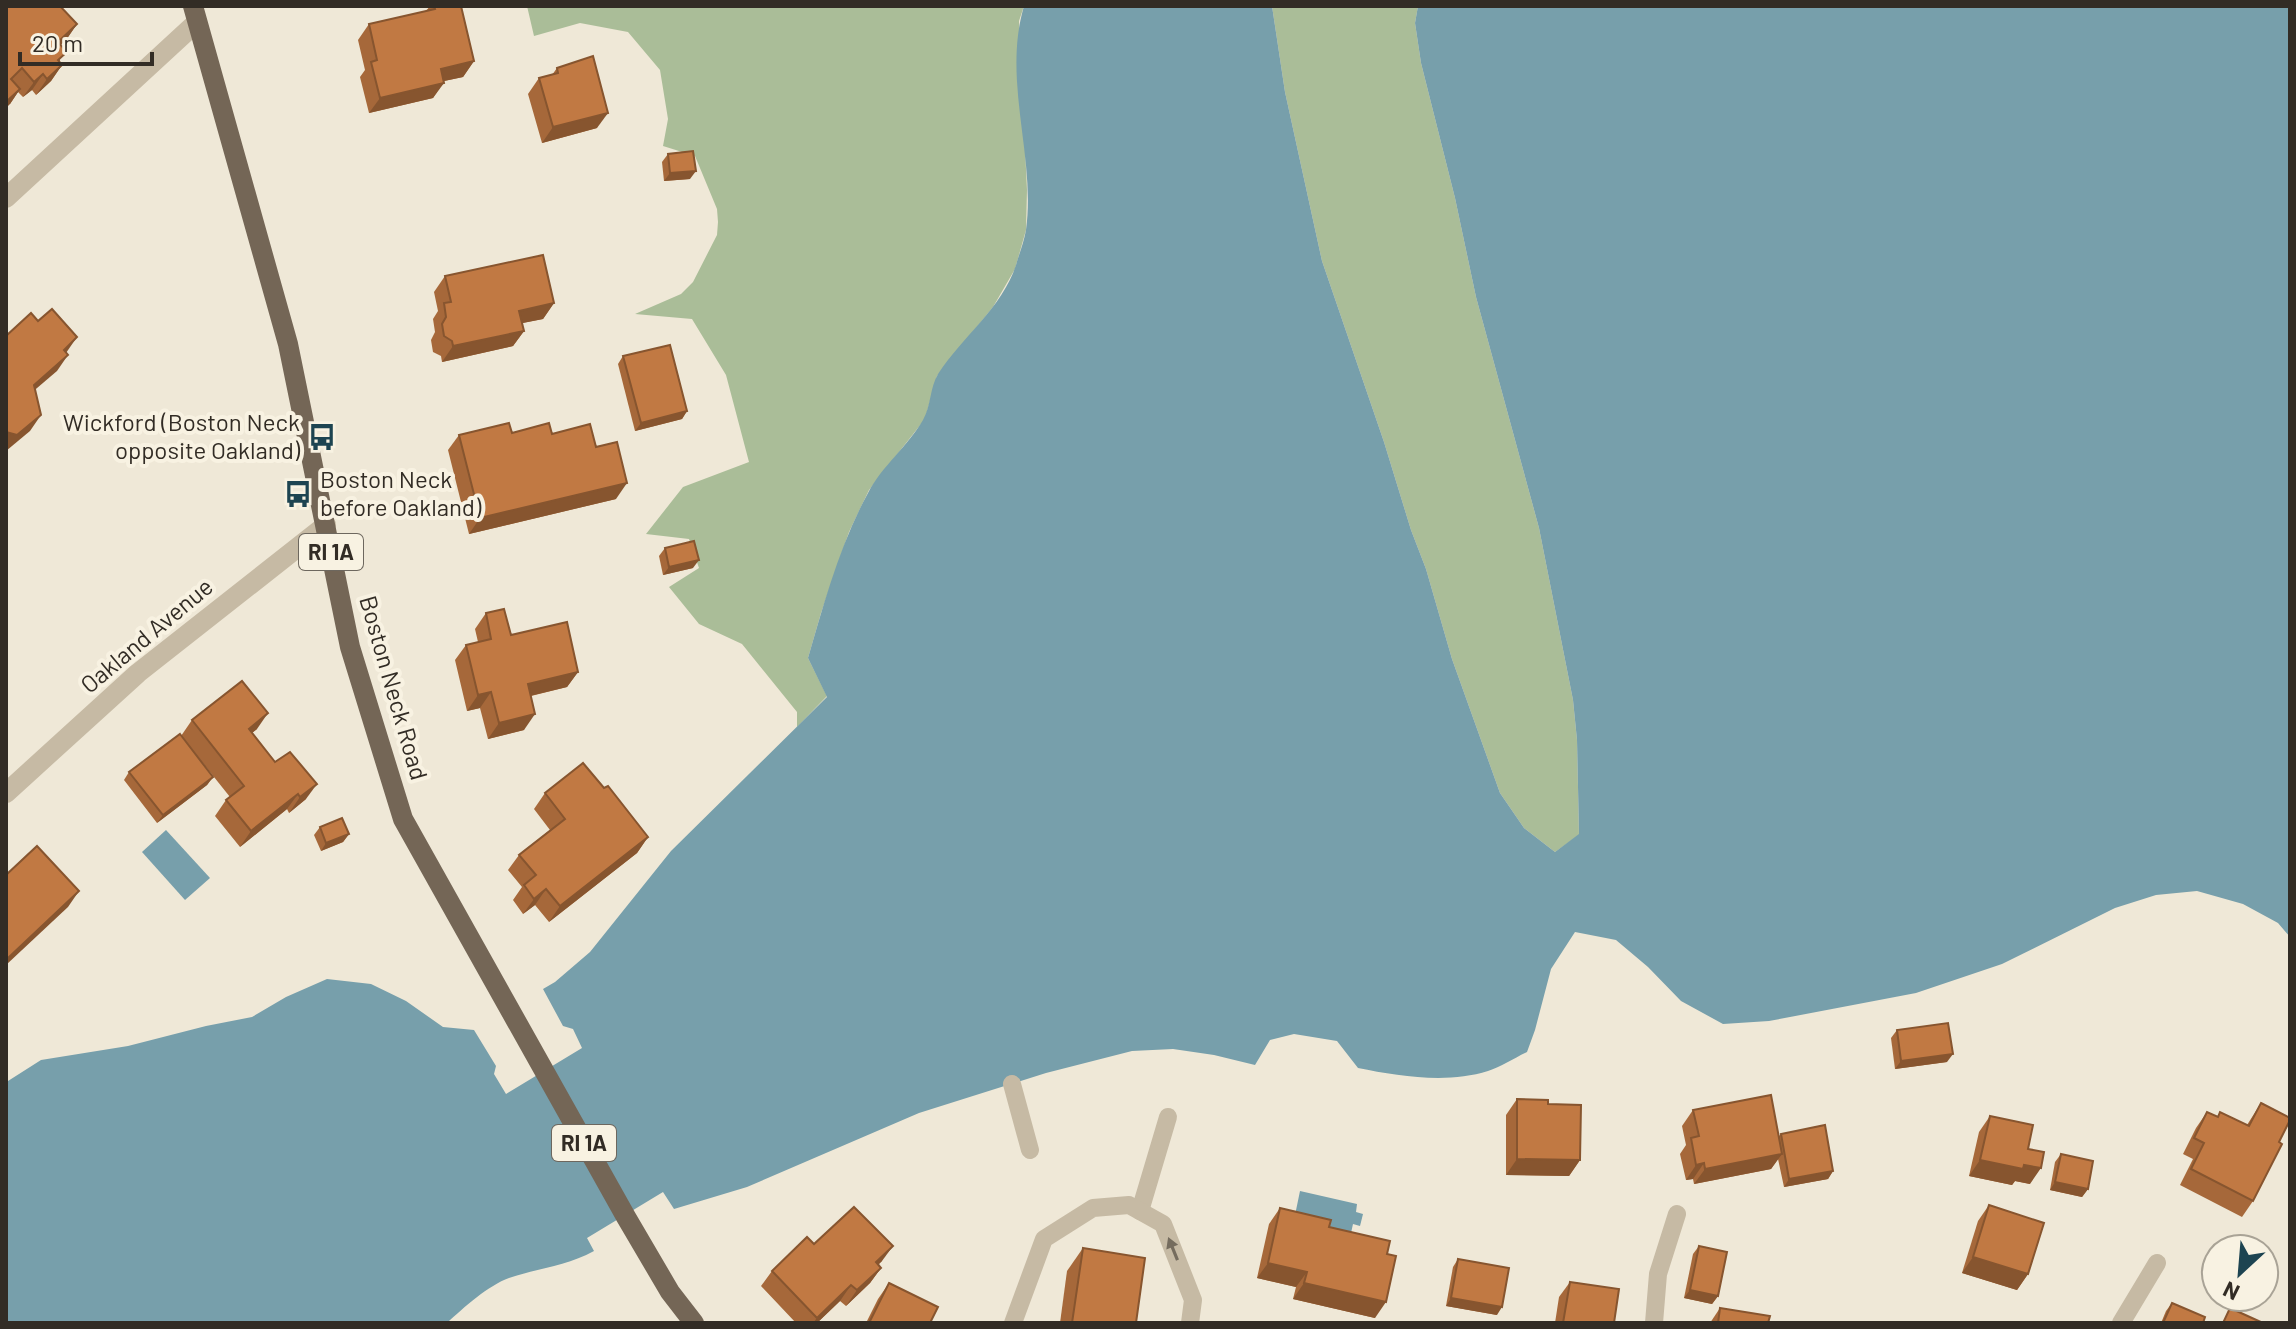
<svg xmlns="http://www.w3.org/2000/svg" width="2296" height="1329" viewBox="0 0 2296 1329" font-family="Barlow,sans-serif">
<style>
.green{fill:#aabd98}
.water{fill:#779fab}
.lines{fill:none;stroke-linecap:round;stroke-linejoin:round}
.service{stroke:#c6baa4;stroke-width:18}
.minor{stroke:#c6baa4;stroke-width:20}
.primary{stroke:#746656;stroke-width:20}
.wall{fill:#a6683a}
.shaded-wall{fill:#87552f}
.building{fill:#c17943;stroke:#87552f;stroke-width:2}
.oneway{fill:#756c5e}
.labels{text-anchor:middle;stroke-width:8;stroke-linejoin:round;paint-order:stroke}
.shield{fill:#f8f2e2;stroke:#6d675e;stroke-width:2}
.shield-label{font-size:22px;font-weight:bold;fill:#322c25}
.poi-label{font-size:24px;fill:#322c25;stroke:#f8f2e2;text-anchor:end}
.street-label{font-size:24px;fill:#322c25;stroke:#f8f2e2}
</style>
<rect width="100%" height="100%" fill="#efe8d7"/>
<!-- green -->
<g class="green">
<path d="M527 6H1024L1019 21 1027 190 1026 230 1015 269 993 307 937 376 925 419 869 490 849 532 821 613 808 658 827 696 797 727V712L742 644 699 624 669 587 699 568 689 539 646 534 683 487 749 462 726 375 692 319 635 314 681 294 693 282 717 235 718 222 717 209 695 156 663 146 668 119 660 70 628 32 580 23 534 36Z"/>
<path d="M1272 6H1418L1415 23 1421 63 1455 198 1476 297 1539 528 1573 700 1577 740 1579 835 1555 852 1524 828 1500 793 1452 659 1426 569 1411 530 1384 442 1322 261 1285 92Z"/>
</g>
<!-- water -->
<g class="water">
<path d="M1024 6H1272L1285 92 1322 261 1384 442 1411 530 1426 569 1452 659 1500 793 1524 828 1555 852 1579 834 1577 740 1573 700 1539 528 1476 297 1455 198 1421 63 1415 23 1418 6H2290V937L2278 923 2243 904 2197 891 2156 895 2115 908 2002 964 1916 993 1769 1021 1723 1024 1681 1001 1648 967 1616 940 1575 932 1551 969 1535 1030 1527 1052C1514 1058 1501 1067 1488 1071 1447 1084 1398 1076 1358 1068L1337 1041 1294 1034 1270 1040 1255 1065 1214 1055 1173 1049 1132 1051 1046 1073 919 1113 747 1187 674 1209 663 1192 587 1238 594 1251C567 1266 538 1268 509 1278 489 1285 463 1308 447 1323H6V1085L8 1081 41 1060 128 1046 206 1026 252 1017 286 997 327 979 371 984 406 1001 443 1027 474 1030 496 1066 494 1074 506 1094 582 1048 573 1029 563 1026 543 989 555 982 590 952 671 851 827 697 808 658C824 603 840 544 868 493 882 466 908 446 923 420 931 406 930 387 938 374 962 337 1002 308 1016 265 1019 254 1024 242 1026 230 1036 156 1002 81 1024 6Z"/>
<path d="M166 830 210 878 185 900 142 852Z"/>
<path d="M1300 1191 1357 1204 1356 1212 1363 1214 1360 1226 1353 1224 1351 1233 1294 1220Z"/>
</g>
<g class="lines">
<!-- service -->
<g class="service">
<path d="M1012 1084 1030 1150"/>
<path d="M1140 1211 1168 1117"/>
<path d="M1013 1323 1044 1239 1093 1208 1129 1205 1163 1224 1193 1300 1190 1323"/>
<path d="M1654 1323 1658 1274 1677 1214"/>
<path d="M2121 1323 2157 1263"/>
</g>
<!-- minor -->
<g class="minor">
<path d="M6 198 197 22"/>
<path d="M6 793 138 673 326 525"/>
</g>
<!-- primary -->
<path class="primary" d="M193 6 288 344 350 647 403 819 626 1217 670 1292 694 1323"/>
</g>
<!-- wall -->
<g class="wall">
<path d="M430 6H461L474 61 463 77 444 81 433 98 369 113 360 77 365 70 358 40 369 24 426 11Z"/>
<path d="M6 8 77 24 66 40 60 45V63L62 65 51 81 36 95 32 90 23 97 18 92 10 104Z"/>
<path d="M557 68 597 128 542 143 528 94 539 78 552 75Z"/>
<path d="M668 154 690 179 664 181 662 162Z"/>
<path d="M445 276 554 303 543 319 522 323 524 331 513 346 442 362 441 356 433 352 431 340 435 332 433 319 438 311 434 292Z"/>
<path d="M623 356 687 411 682 419 635 431 618 364Z"/>
<path d="M512 433 552 434 596 447 616 499 469 534 448 450 459 435Z"/>
<path d="M665 548 693 568 663 575 659 556Z"/>
<path d="M486 613 511 635 578 672 567 687 531 696 524 730 488 739 480 708 467 711 455 660 466 645 478 642 475 629Z"/>
<path d="M192 720 257 729 252 733 306 799 289 813 287 809 240 847 215 816 226 800 230 797 194 752 213 777 207 785 157 823 124 780 129 772 181 736Z"/>
<path d="M604 788 648 837 637 853 549 922 535 905 523 914 513 900 522 887 508 870 519 855 550 830 534 809 545 793Z"/>
<path d="M320 827 349 834 343 842 321 851 314 835Z"/>
<path d="M1897 1030 1947 1062 1895 1069 1891 1038Z"/>
<path d="M1517 1099 1548 1104 1580 1160 1569 1176 1506 1175V1115Z"/>
<path d="M2261 1103 2279 1142 2253 1201 2242 1217 2180 1185 2193 1159 2183 1154 2196 1128 2207 1112 2217 1117 2220 1112 2247 1125Z"/>
<path d="M1693 1110 1779 1136 1781 1134 1833 1171 1828 1179 1784 1187 1778 1159 1771 1169 1694 1184 1693 1179 1686 1180 1680 1154 1686 1145 1682 1126Z"/>
<path d="M1990 1116 2028 1149 2030 1184 2015 1181 2012 1185 1969 1176 1979 1132Z"/>
<path d="M2061 1154 2088 1189 2082 1197 2050 1190 2055 1162Z"/>
<path d="M1989 1205 2028 1274 2017 1290 1962 1273 1978 1221Z"/>
<path d="M1280 1208 1329 1227 1387 1254 1375 1318 1293 1299 1296 1287 1257 1278 1269 1224Z"/>
<path d="M814 1244 882 1261 878 1265 881 1268 870 1283 846 1306 840 1301 817 1323H796L761 1286 772 1271Z"/>
<path d="M1699 1246 1718 1296 1712 1304 1684 1298 1693 1254Z"/>
<path d="M1083 1248 1136 1323H1060L1067 1271Z"/>
<path d="M1458 1259 1497 1315 1446 1306 1453 1267Z"/>
<path d="M1570 1282 1614 1323H1555L1559 1297Z"/>
<path d="M889 1283 930 1323H866L878 1299Z"/>
<path d="M2172 1303 2203 1323H2161L2166 1311Z"/>
<path d="M1720 1308 1768 1323H1710Z"/>
</g>
<!-- shaded-wall -->
<g class="shaded-wall">
<path d="M77 24 66 40 47 58 58 42Z"/>
<path d="M474 61 463 77 430 84 441 69Z"/>
<path d="M62 65 51 81 36 95 47 79Z"/>
<path d="M43 74 32 90 23 97 34 82Z"/>
<path d="M444 83 433 98 369 113 380 98Z"/>
<path d="M20 89 10 104 6 108V102Z"/>
<path d="M608 113 597 128 542 143 553 127Z"/>
<path d="M696 171 690 179 664 181 670 173Z"/>
<path d="M554 303 543 319 508 326 519 311Z"/>
<path d="M524 331 513 346 442 362 453 346Z"/>
<path d="M77 337 66 353 64 350Z"/>
<path d="M68 355 57 371 23 400 34 385Z"/>
<path d="M687 411 682 419 635 431 641 423Z"/>
<path d="M41 415 30 431 6 451V432Z"/>
<path d="M627 483 616 499 469 534 480 518Z"/>
<path d="M699 560 693 568 663 575 669 567Z"/>
<path d="M578 672 567 687 517 699 528 684Z"/>
<path d="M491 692 480 708 467 711 478 695Z"/>
<path d="M268 713 257 729 238 744 249 729Z"/>
<path d="M535 714 524 730 488 739 499 723Z"/>
<path d="M213 777 207 785 157 823 163 815Z"/>
<path d="M317 784 306 799 289 813 300 797Z"/>
<path d="M298 794 287 809 240 847 251 831Z"/>
<path d="M349 834 343 842 321 851 326 843Z"/>
<path d="M648 837 637 853 549 922 560 906Z"/>
<path d="M546 889 535 905 523 914 534 899Z"/>
<path d="M79 891 68 907 6 965V961L8 958Z"/>
<path d="M1953 1054 1947 1062 1895 1069 1901 1061Z"/>
<path d="M1782 1154 1771 1169 1694 1184 1705 1169Z"/>
<path d="M1517 1159 1580 1160 1569 1176 1506 1175Z"/>
<path d="M1980 1160 2024 1165 2041 1168 2030 1184 2015 1181 2012 1185 1969 1176Z"/>
<path d="M1704 1163 1693 1179 1686 1180 1696 1165Z"/>
<path d="M1833 1171 1828 1179 1784 1187 1789 1179Z"/>
<path d="M2055 1182 2088 1189 2082 1197 2050 1190Z"/>
<path d="M893 1246 882 1261 865 1277 876 1262Z"/>
<path d="M1973 1257 2028 1274 2017 1290 1962 1273Z"/>
<path d="M1268 1263 1307 1272 1296 1287 1257 1278Z"/>
<path d="M881 1268 870 1283 846 1306 857 1290Z"/>
<path d="M1304 1283 1386 1302 1375 1318 1293 1299Z"/>
<path d="M851 1285 840 1301 817 1323H813L817 1318Z"/>
<path d="M1690 1290 1718 1296 1712 1304 1684 1298Z"/>
<path d="M1451 1298 1502 1307 1497 1315 1446 1306Z"/>
</g>
<!-- building -->
<g class="building">
<path d="M8 6H60L77 24 58 42 67 52 58 60 62 65 47 79 43 74 34 82 22 68 11 79 20 89 6 102V8Z"/>
<path d="M434 6H461L474 61 441 69 444 83 380 98 371 62 377 60 369 24 435 9Z"/>
<path d="M593 56 608 113 553 127 539 78 558 73 557 68Z"/>
<path d="M693 151 696 171 670 173 668 154Z"/>
<path d="M543 255 554 303 519 311 524 331 453 346 452 341 444 336 442 324 446 317 444 303 451 302 445 276Z"/>
<path d="M52 309 77 337 64 350 68 355 34 385 41 415 17 435 6 432V336L31 313 38 321Z"/>
<path d="M670 345 687 411 641 423 623 356Z"/>
<path d="M509 423 512 433 549 423 552 434 590 424 596 447 617 442 627 483 480 518 459 435Z"/>
<path d="M694 541 699 560 669 567 665 548Z"/>
<path d="M504 609 511 635 567 622 578 672 528 684 535 714 499 723 491 692 478 695 466 645 491 639 486 613Z"/>
<path d="M242 681 268 713 249 729 275 762 290 752 317 784 300 797 298 794 251 831 226 800 244 786 192 720Z"/>
<path d="M180 734 213 777 163 815 129 772Z"/>
<path d="M583 763 604 788 608 786 648 837 560 906 546 889 534 899 524 885 536 875 519 855 565 819 545 793Z"/>
<path d="M342 818 349 834 326 843 320 827Z"/>
<path d="M37 846 79 891 8 958 6 956V875Z"/>
<path d="M1948 1023 1953 1054 1901 1061 1897 1030Z"/>
<path d="M1771 1095 1782 1154 1705 1169 1704 1163 1696 1165 1691 1138 1699 1136 1693 1110Z"/>
<path d="M1517 1099 1548 1100V1104L1581 1105 1580 1160 1517 1159Z"/>
<path d="M2261 1103 2290 1118V1120L2279 1142 2282 1144 2253 1201 2191 1169 2204 1143 2194 1138 2207 1112 2218 1117 2220 1112 2249 1126Z"/>
<path d="M1990 1116 2033 1125 2028 1149 2044 1152 2041 1168 2024 1165 2023 1169 1980 1160Z"/>
<path d="M1825 1125 1833 1171 1789 1179 1781 1134Z"/>
<path d="M2061 1154 2093 1161 2088 1189 2055 1182Z"/>
<path d="M1989 1205 2044 1223 2028 1274 1973 1257Z"/>
<path d="M854 1207 893 1246 876 1262 881 1268 857 1290 851 1285 817 1318 772 1271 807 1237 814 1244Z"/>
<path d="M1280 1208 1331 1220 1329 1227 1390 1241 1387 1254 1396 1256 1386 1302 1304 1283 1307 1272 1268 1263Z"/>
<path d="M1699 1246 1727 1252 1718 1296 1690 1290Z"/>
<path d="M1083 1248 1145 1258 1136 1323H1072Z"/>
<path d="M1458 1259 1509 1268 1502 1307 1451 1298Z"/>
<path d="M1570 1282 1619 1289 1614 1323H1563Z"/>
<path d="M889 1283 938 1307 930 1323H869Z"/>
<path d="M2172 1303 2205 1317 2203 1323H2163Z"/>
<path d="M1720 1308 1770 1316 1768 1323H1718Z"/>
<path d="M2230 1308 2263 1323H2223Z"/>
</g>
<!-- one-way arrows -->
<defs><path id="oneway-solid" d="M-6-.8H1V-3.2L6.5 0L1 3.2V.8H-6Z" transform="scale(2)"/></defs>
<use class="oneway" href="#oneway-solid" transform="translate(1173 1249) rotate(-112)"/>
<!-- icons -->
<defs>
<g id="bus-bare" transform="scale(2.16)"><path d="M-5-6H5V4H4V6H2V4H-2V6H-4V4H-5ZM-3.5-4V0h7V-4ZM-3.5 1.2v1.5H-2V1.2ZM2 1.2v1.5H3.5V1.2Z" fill="#1d4451" stroke="#f8f2e2" stroke-width="2.5" paint-order="stroke"/></g>
</defs>
<g fill-rule="evenodd">
<use href="#bus-bare" x="322" y="437"/>
<use href="#bus-bare" x="298" y="494"/>
</g>
<g class="labels">
<!-- shield labels -->
<g class="shield">
<rect x="299" y="534" width="64" height="36" rx="6"/>
<rect x="552" y="1125" width="64" height="36" rx="6"/>
</g>
<g class="shield-label">
<text x="331" y="560">RI 1A</text>
<text x="584" y="1151">RI 1A</text>
</g>
<!-- poi labels -->
<g class="poi-label">
<text x="300" y="431">Wickford (Boston Neck<tspan x="300" dy="28">opposite Oakland)</tspan></text>
<text x="320" y="488" text-anchor="start">Boston Neck<tspan x="320" dy="28">before Oakland)</tspan></text>
</g>
<!-- street labels -->
<g class="street-label">
<text transform="translate(147 636) rotate(-40)" y="8">Oakland Avenue</text>
<text transform="translate(393 688) rotate(74)" y="8">Boston Neck Road</text>
</g>
</g>
<!-- border -->
<rect width="2296" height="1329" fill="none" stroke="#322c25" stroke-width="16"/>
<!-- north arrow -->
<g transform="translate(2240 1273) rotate(206)"><circle r="38" fill="#f8f2e2" stroke="#a9a396" stroke-width="2"/>
<path d="M0-6L14 30L0 20L-14 30Z" fill="#1d4451"/>
<text y="-12" font-size="22" font-weight="bold" text-anchor="middle" fill="#322c25">N</text>
</g>
<!-- scale -->
<path d="M20 52v12h132v-12" fill="none" stroke="#322c25" stroke-width="4"/>
<text x="32" y="52" font-size="24" fill="#322c25" stroke="#f8f2e2" stroke-width="6" paint-order="stroke">20 m</text>
</svg>
